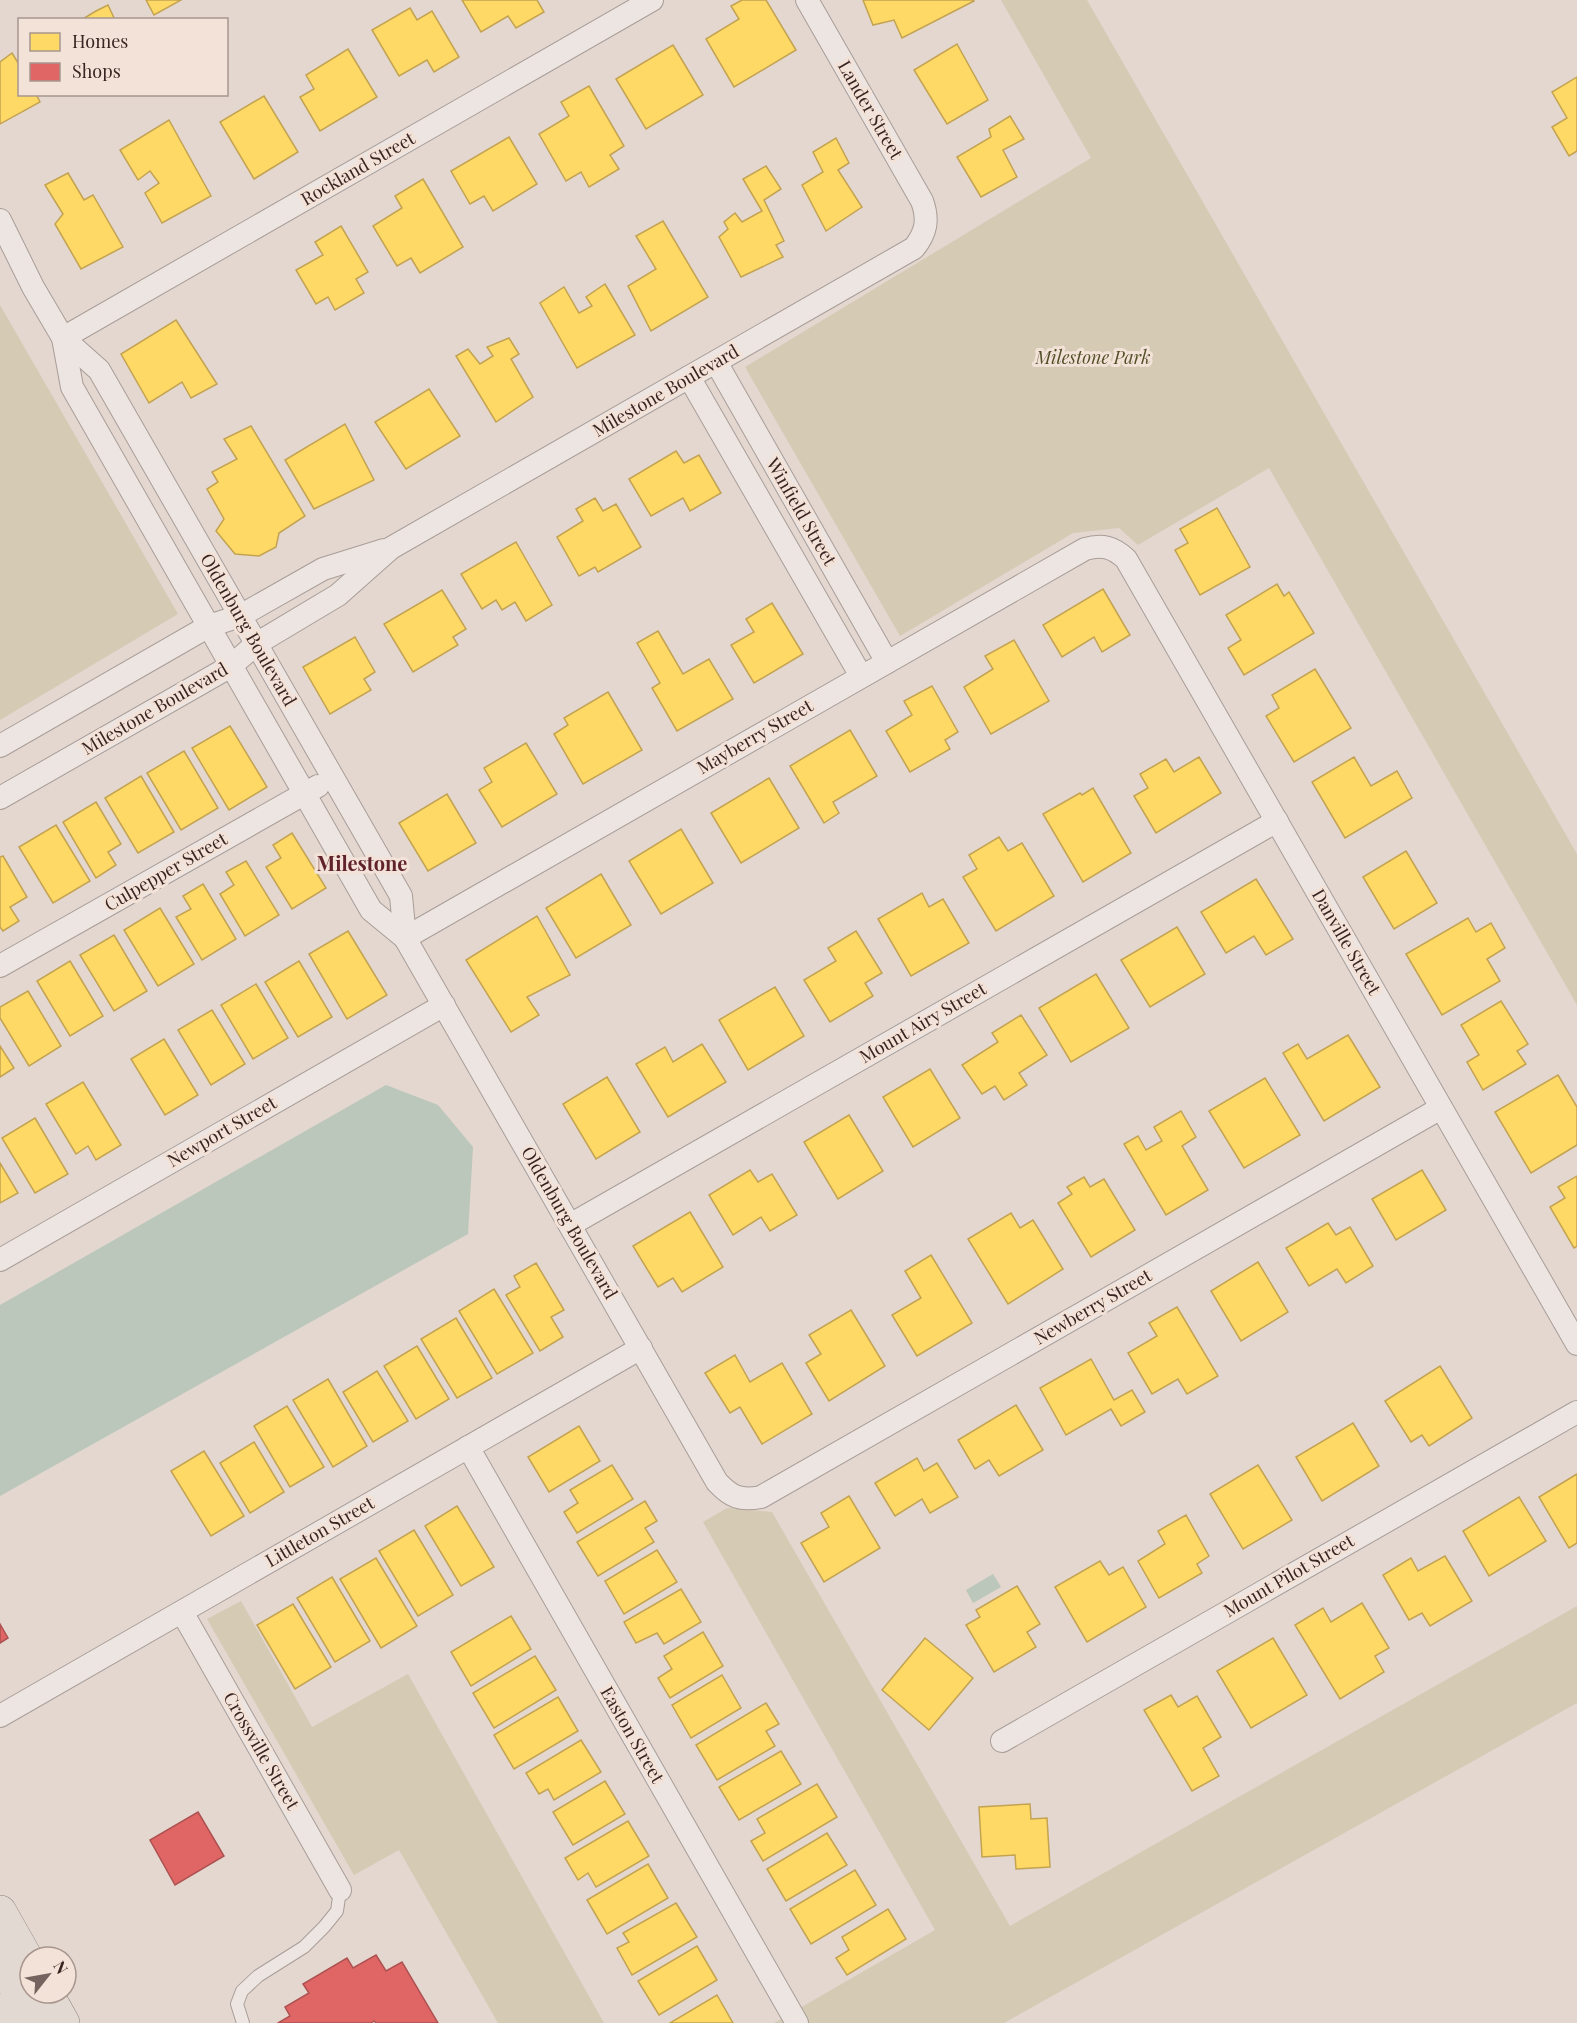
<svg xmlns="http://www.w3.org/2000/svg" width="1577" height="2023" viewBox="0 0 1577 2023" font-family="'Playfair Display',serif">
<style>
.green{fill:#d5cab4}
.water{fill:#bac7ba}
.homes{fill:#ffd966;stroke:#c3a351;stroke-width:1.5}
.shops{fill:#e06666;stroke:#ae5251;stroke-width:1.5}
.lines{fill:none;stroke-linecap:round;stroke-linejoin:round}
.lane-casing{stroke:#a99d98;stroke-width:14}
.street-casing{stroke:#a99d98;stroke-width:24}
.primary-casing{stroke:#8f837f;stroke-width:34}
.lane{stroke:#ece5e1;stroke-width:12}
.street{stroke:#ece5e1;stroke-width:22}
.primary{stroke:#e3d9d3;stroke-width:33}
.labels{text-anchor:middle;stroke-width:6;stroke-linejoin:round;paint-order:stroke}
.street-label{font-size:18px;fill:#382421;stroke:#f3e2d7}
.park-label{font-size:18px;font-style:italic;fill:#535029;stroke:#f3e2d7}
.neighbourhood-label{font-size:20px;font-weight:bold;fill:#61232b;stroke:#f3e2d7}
</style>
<rect width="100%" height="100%" fill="#e3d7d0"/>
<!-- green -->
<g class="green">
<path d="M1001 0H1087L1577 854V1005L1269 468 1138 545 1119 528 1073 533 900 636 745 367 1091 158Z"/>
<path d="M0 305 178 614 0 720Z"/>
<path d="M727 1508 772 1512 1010 1926 1577 1606V1703L1004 2023H774L935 1930 703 1522Z"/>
<path d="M241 1601 312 1727 408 1674 604 2023H498L399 1850 354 1875 207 1619Z"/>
</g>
<!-- water -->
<g class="water">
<path d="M386 1085 438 1105 473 1147 468 1234 0 1496V1305Z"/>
<path d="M993 1574 1001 1587 973 1603 966 1590Z"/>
</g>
<!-- homes -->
<g class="homes">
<path d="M146 0H181L154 15Z"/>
<path d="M462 0H537L544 12 516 28 508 16 481 32Z"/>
<path d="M742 0H766L796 50 734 87 706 39 739 19 731 6Z"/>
<path d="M863 0H973L974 1 902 38 894 20 873 25Z"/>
<path d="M108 5 115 20H81L96 11Z"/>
<path d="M410 8 417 20 432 11 459 57 434 72 427 60 399 76 372 30Z"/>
<path d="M957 44 988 100 947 124 914 70Z"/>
<path d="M673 45 703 95 646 129 616 79Z"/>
<path d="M348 49 377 97 320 131 300 97 314 89 306 75Z"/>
<path d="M12 53 20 66V94H36L40 102 0 124V62Z"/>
<path d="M1577 77V151L1569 156 1552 127 1567 118 1552 92Z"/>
<path d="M589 86 624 146 610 155 619 169 589 187 581 172 566 181 539 134 569 116 561 102Z"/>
<path d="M264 96 298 152 254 179 220 122Z"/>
<path d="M1010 116 1024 139 1003 150 1017 177 981 197 957 157 991 137 989 129Z"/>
<path d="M169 120 211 196 162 223 145 193 159 183 150 171 138 180 120 150Z"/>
<path d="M509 137 537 184 493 211 484 196 470 204 451 171Z"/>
<path d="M836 138 849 163 838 170 862 207 826 231 802 185 823 172 813 152Z"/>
<path d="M766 166 781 189 764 200 784 241 776 245 783 257 741 277 719 237 728 229 724 222 735 213 742 222 762 211 743 179Z"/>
<path d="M68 173 84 200 93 195 123 247 81 269 55 224 63 214 45 185Z"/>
<path d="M423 179 463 247 420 273 411 258 397 266 373 226 402 208 395 196Z"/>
<path d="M663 221 708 297 651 331 628 286 656 269 636 236Z"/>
<path d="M341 226 368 272 356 279 364 293 335 310 328 297 316 304 296 270 323 255 315 242Z"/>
<path d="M605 284 635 335 577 368 540 303 564 287 579 313 592 306 586 297Z"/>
<path d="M176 320 217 384 191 398 182 382 149 403 121 354Z"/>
<path d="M509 338 519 354 511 359 533 397 496 422 456 356 468 349 480 364 493 356 487 347Z"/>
<path d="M429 389 460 436 406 469 375 422Z"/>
<path d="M345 424 374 480 314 509 285 460Z"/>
<path d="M251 426 305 516 279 533 276 547 259 556 235 554 216 531 224 519 207 489 218 482 212 472 237 459 224 439Z"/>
<path d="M676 451 684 463 699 455 721 493 690 511 683 498 651 516 629 479Z"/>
<path d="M595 498 603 511 616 504 641 547 598 572 595 567 579 576 557 537 583 521 576 509Z"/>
<path d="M1217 508 1250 567 1200 595 1175 550 1188 543 1180 529Z"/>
<path d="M516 542 552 605 526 621 515 602 502 610 496 600 482 609 461 574Z"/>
<path d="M1277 584 1284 596 1289 592 1314 633 1244 675 1228 648 1241 640 1226 615Z"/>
<path d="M1103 589 1130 635 1102 652 1094 637 1062 657 1043 625Z"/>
<path d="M442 590 466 629 453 637 458 645 413 672 384 624Z"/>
<path d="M772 603 803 654 754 683 731 645 754 632 746 619Z"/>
<path d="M658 631 683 674 709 659 733 699 677 731 652 688 660 683 637 643Z"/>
<path d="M355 637 375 672 364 679 371 690 330 714 303 667Z"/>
<path d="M1014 640 1049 701 991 734 964 687 993 669 985 656Z"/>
<path d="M1315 669 1351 728 1294 762 1266 716 1279 708 1272 695Z"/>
<path d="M932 686 958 732 945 740 950 749 910 772 886 731 912 715 904 701Z"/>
<path d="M608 692 642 750 583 784 554 734 568 725 564 718Z"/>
<path d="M230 726 267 787 229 810 192 748Z"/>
<path d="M850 730 877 776 833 802 839 813 824 823 790 766Z"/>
<path d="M526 743 557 794 502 827 479 790 492 782 484 768Z"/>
<path d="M184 751 218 808 181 830 147 773Z"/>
<path d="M1199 757 1221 793 1156 833 1134 796 1148 788 1140 774 1166 759 1174 772Z"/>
<path d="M1354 757 1371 786 1397 771 1412 798 1345 838 1312 782Z"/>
<path d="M141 776 174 832 138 853 105 798Z"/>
<path d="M769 778 799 828 741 863 711 813Z"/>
<path d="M1093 788 1131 853 1083 882 1043 814 1080 793 1082 795Z"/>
<path d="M447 794 476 843 428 871 399 823Z"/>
<path d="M96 802 121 844 108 852 116 865 96 878 63 822Z"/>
<path d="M56 825 90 881 53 903 19 847Z"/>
<path d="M681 829 713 883 661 914 629 861Z"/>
<path d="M292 833 326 888 292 909 266 867 281 858 273 845Z"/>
<path d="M999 837 1008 851 1022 843 1054 896 996 931 963 877 977 869 969 855Z"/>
<path d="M1406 851 1437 903 1394 929 1363 877Z"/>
<path d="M3 856 27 897 10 907 19 921 3 931 0 927V857Z"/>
<path d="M246 861 279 915 245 936 220 894 234 885 226 872Z"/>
<path d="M601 874 631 925 576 958 546 908Z"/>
<path d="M1256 879 1293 939 1266 955 1254 936 1226 953 1201 912Z"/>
<path d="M203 884 236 939 202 960 176 917 191 909 183 896Z"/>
<path d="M922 893 929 907 943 899 969 943 911 976 878 919Z"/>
<path d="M160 908 194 964 158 986 124 930Z"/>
<path d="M537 916 570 975 527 997 539 1015 511 1032 466 960Z"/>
<path d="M1468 918 1476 932 1491 923 1505 948 1487 959 1500 981 1442 1015 1406 954Z"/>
<path d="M1177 927 1205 974 1150 1007 1121 960Z"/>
<path d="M348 931 387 995 347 1019 309 954Z"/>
<path d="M856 931 882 973 865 983 873 996 830 1022 804 980 836 961 828 948Z"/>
<path d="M114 935 147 991 114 1011 80 955Z"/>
<path d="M70 961 103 1016 70 1036 37 981Z"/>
<path d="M299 961 332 1017 298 1037 265 982Z"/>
<path d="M1096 974 1129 1028 1071 1062 1039 1008Z"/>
<path d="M256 984 288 1038 253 1059 221 1005Z"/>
<path d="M775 987 804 1036 748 1070 719 1020Z"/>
<path d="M28 991 61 1046 29 1066 0 1018V1007Z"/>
<path d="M1501 1001 1528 1044 1517 1051 1526 1064 1483 1090 1467 1062 1479 1055 1461 1025Z"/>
<path d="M212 1010 245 1064 211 1085 178 1030Z"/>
<path d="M1021 1015 1047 1055 1019 1073 1027 1085 1004 1100 995 1086 982 1094 962 1065 998 1042 992 1033Z"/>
<path d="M1348 1035 1380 1087 1324 1121 1283 1053 1298 1044 1307 1059Z"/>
<path d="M164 1039 198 1095 165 1115 131 1059Z"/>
<path d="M702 1044 726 1082 668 1117 636 1064 665 1047 673 1062Z"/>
<path d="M0 1046 14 1068 0 1077Z"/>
<path d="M930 1069 960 1118 913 1147 883 1097Z"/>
<path d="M1558 1075 1577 1107V1145L1531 1173 1495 1112Z"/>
<path d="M607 1077 640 1132 596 1159 563 1104Z"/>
<path d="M1265 1078 1300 1135 1244 1168 1209 1111Z"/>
<path d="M83 1082 121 1145 96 1160 88 1146 76 1154 46 1104Z"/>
<path d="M1181 1111 1196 1137 1182 1146 1208 1190 1166 1215 1124 1144 1138 1136 1146 1150 1162 1141 1154 1127Z"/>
<path d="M849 1115 883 1171 838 1199 804 1142Z"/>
<path d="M35 1118 68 1174 35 1193 2 1138Z"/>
<path d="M0 1163 18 1193 0 1203Z"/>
<path d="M750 1170 758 1182 772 1174 797 1215 770 1231 761 1217 733 1235 709 1195Z"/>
<path d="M1422 1170 1446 1210 1396 1240 1372 1199Z"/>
<path d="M1577 1176V1246L1574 1248 1550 1207 1565 1198 1558 1187Z"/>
<path d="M1084 1177 1090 1187 1104 1179 1135 1230 1091 1257 1058 1203 1072 1194 1067 1187Z"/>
<path d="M690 1212 723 1267 682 1292 673 1278 658 1287 633 1246Z"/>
<path d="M1011 1213 1020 1228 1033 1220 1063 1269 1008 1304 968 1239Z"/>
<path d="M1328 1223 1336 1235 1350 1227 1373 1266 1346 1283 1337 1269 1309 1286 1286 1248Z"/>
<path d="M931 1255 972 1323 917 1356 892 1315 921 1298 905 1271Z"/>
<path d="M1258 1262 1288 1312 1241 1341 1211 1291Z"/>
<path d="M536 1263 564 1310 551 1317 563 1337 540 1351 506 1295 520 1287 514 1276Z"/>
<path d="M494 1289 533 1353 497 1374 459 1311Z"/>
<path d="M1177 1307 1218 1376 1187 1394 1178 1379 1152 1394 1128 1353 1157 1336 1149 1323Z"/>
<path d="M851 1310 885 1366 829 1401 806 1363 821 1354 809 1335Z"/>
<path d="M456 1318 492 1378 457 1398 421 1339Z"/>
<path d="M417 1346 449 1399 416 1419 384 1366Z"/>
<path d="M735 1355 750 1382 782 1363 812 1414 762 1444 740 1407 730 1413 705 1373Z"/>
<path d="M1091 1359 1114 1400 1132 1390 1145 1412 1121 1426 1111 1409 1066 1435 1040 1388Z"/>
<path d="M1440 1366 1472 1418 1429 1446 1422 1435 1411 1442 1385 1401Z"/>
<path d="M377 1371 408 1421 373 1442 343 1392Z"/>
<path d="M328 1379 367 1446 333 1467 293 1400Z"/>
<path d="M1016 1405 1043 1450 999 1476 989 1460 975 1469 958 1440Z"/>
<path d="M287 1406 324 1467 290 1487 254 1426Z"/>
<path d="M1353 1423 1379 1466 1322 1501 1296 1457Z"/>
<path d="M579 1426 600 1461 549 1492 528 1457Z"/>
<path d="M254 1442 284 1492 250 1513 220 1463Z"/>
<path d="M204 1451 244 1516 211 1536 171 1471Z"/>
<path d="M917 1458 924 1471 937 1463 958 1497 930 1513 922 1499 895 1516 875 1483Z"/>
<path d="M612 1465 633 1499 577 1533 564 1512 578 1503 570 1490Z"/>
<path d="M1258 1465 1292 1520 1243 1549 1210 1494Z"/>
<path d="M1577 1474V1543L1569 1548 1539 1497Z"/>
<path d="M849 1496 880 1548 824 1582 801 1543 829 1527 821 1513Z"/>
<path d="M1519 1497 1546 1541 1489 1576 1463 1531Z"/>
<path d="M645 1501 657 1521 645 1528 654 1542 598 1576 577 1542Z"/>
<path d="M457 1506 494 1567 461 1586 425 1526Z"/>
<path d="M1186 1515 1209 1556 1197 1564 1202 1573 1159 1598 1138 1561 1165 1544 1158 1531Z"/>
<path d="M414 1530 453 1595 418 1616 379 1551Z"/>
<path d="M657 1550 677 1582 624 1614 605 1581Z"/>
<path d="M1445 1556 1472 1601 1430 1626 1422 1613 1409 1620 1383 1575 1411 1558 1418 1571Z"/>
<path d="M376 1558 417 1626 381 1648 340 1579Z"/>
<path d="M1100 1561 1109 1575 1123 1567 1146 1607 1087 1642 1055 1587Z"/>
<path d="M332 1577 370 1641 335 1662 297 1598Z"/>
<path d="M1017 1586 1040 1624 1027 1632 1036 1647 994 1672 966 1625 980 1617 976 1610Z"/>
<path d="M681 1589 701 1622 664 1644 657 1633 636 1643 624 1622Z"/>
<path d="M1362 1603 1389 1648 1375 1656 1384 1672 1340 1699 1295 1625 1323 1608 1331 1622Z"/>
<path d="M293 1604 331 1667 295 1689 257 1625Z"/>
<path d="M511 1616 531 1649 471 1686 451 1652Z"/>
<path d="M703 1632 723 1666 670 1698 658 1678 672 1669 664 1656Z"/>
<path d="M925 1638 973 1678 929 1730 882 1690Z"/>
<path d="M1273 1638 1307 1695 1251 1728 1217 1671Z"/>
<path d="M535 1656 556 1690 494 1728 473 1693Z"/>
<path d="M722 1675 741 1708 691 1738 672 1705Z"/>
<path d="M1171 1695 1178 1707 1197 1696 1221 1737 1203 1748 1219 1776 1192 1791 1144 1710Z"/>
<path d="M558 1697 578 1731 514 1769 494 1735Z"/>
<path d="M766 1703 779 1724 766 1731 775 1746 717 1780 696 1745Z"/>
<path d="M581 1740 601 1772 554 1800 548 1789 539 1794 526 1773Z"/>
<path d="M781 1751 801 1784 739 1820 719 1787Z"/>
<path d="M605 1781 625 1814 573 1845 553 1812Z"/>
<path d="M817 1784 837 1817 763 1861 751 1841 765 1833 757 1819Z"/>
<path d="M1030 1804 1031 1819 1047 1818 1050 1867 1016 1869 1015 1855 982 1857 979 1807Z"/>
<path d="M628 1821 649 1856 596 1887 588 1873 578 1880 565 1858Z"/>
<path d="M827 1833 847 1865 786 1901 767 1869Z"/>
<path d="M648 1864 668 1898 607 1934 587 1900Z"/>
<path d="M855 1870 876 1905 811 1944 790 1909Z"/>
<path d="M676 1903 697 1937 632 1975 617 1948 629 1942 623 1933Z"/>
<path d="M888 1909 906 1939 847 1975 836 1958 849 1950 842 1937Z"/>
<path d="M697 1946 717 1980 659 2015 638 1981Z"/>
<path d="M717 1995 733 2023H670Z"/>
</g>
<!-- shops -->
<g class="shops">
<path d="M0 1624 8 1638 0 1643Z"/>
<path d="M198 1812 224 1856 175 1885 150 1840Z"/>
<path d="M376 1955 386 1971 402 1962 438 2023H376L374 2021 371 2023H278L290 2016 285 2007 309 1993 303 1984 347 1958 353 1968Z"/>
</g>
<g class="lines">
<!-- lane casing -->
<g class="lane-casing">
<path id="lane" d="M243 2023 237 2004 242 1991 258 1976 304 1947 324 1927 337 1911 340 1890"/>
</g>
<!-- street casing -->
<g class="street-casing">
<g id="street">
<path d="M0 220 33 287 63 338 99 370 401 896 405 938"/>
<path d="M63 338 72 387 371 910 405 938 717 1482C731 1497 740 1501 761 1497L1441 1108"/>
<path d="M63 338 652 0"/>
<path d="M716 362 887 662"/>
<path d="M689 377 861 676"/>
<path d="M0 746 209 626 240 616 323 569 384 550"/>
<path d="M0 798 231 666 256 644 338 595 391 548 914 248C926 233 929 220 922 201L807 0"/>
<path d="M405 938 1085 549C1102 544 1113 547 1126 559L1577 1344"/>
<path d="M0 966 318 786"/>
<path d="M570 1225 1277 821"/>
<path d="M0 1260 444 1005"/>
<path d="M468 1447 797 2023"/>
<path d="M182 1612 340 1890"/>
<path d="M0 1716 641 1348"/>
<path d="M1002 1741 1577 1412"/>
</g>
</g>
<!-- primary casing -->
<g class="primary-casing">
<g id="primary">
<path d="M0 1912 30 1965"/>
<path d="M0 1959 36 2023"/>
<path d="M46 1993 63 2023"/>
<path d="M0 2010 8 2023"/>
</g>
</g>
<!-- lane -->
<use href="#lane" class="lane"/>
<!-- street -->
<use href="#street" class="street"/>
<!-- primary -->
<use href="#primary" class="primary"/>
</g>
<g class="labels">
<!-- street labels -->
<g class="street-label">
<text transform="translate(870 110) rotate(60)" y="6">Lander Street</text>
<text transform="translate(358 169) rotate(-30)" y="6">Rockland Street</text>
<text transform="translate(666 391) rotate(-30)" y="6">Milestone Boulevard</text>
<text transform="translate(801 512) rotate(60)" y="6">Winfield Street</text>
<text transform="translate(248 630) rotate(60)" y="6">Oldenburg Boulevard</text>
<text transform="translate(155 709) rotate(-30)" y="6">Milestone Boulevard</text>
<text transform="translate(755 737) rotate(-30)" y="6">Mayberry Street</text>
<text transform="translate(166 872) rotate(-30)" y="6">Culpepper Street</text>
<text transform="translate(1346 942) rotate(60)" y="6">Danville Street</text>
<text transform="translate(923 1023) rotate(-30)" y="6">Mount Airy Street</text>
<text transform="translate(222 1132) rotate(-30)" y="6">Newport Street</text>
<text transform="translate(569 1223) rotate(60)" y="6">Oldenburg Boulevard</text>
<text transform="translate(1093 1307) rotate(-30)" y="6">Newberry Street</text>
<text transform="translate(320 1532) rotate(-30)" y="6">Littleton Street</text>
<text transform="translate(1289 1576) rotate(-30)" y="6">Mount Pilot Street</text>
<text transform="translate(632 1735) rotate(60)" y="6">Easton Street</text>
<text transform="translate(261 1751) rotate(60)" y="6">Crossville Street</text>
</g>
<!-- park labels -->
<g class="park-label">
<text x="1093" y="364">Milestone Park</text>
</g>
<!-- neighbourhood labels -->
<g class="neighbourhood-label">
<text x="362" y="871">Milestone</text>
</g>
</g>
<!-- legend -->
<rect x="18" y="18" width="210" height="78" fill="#f3e2d7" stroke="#a8968e" stroke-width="1.5"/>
<rect x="30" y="33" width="30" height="18" fill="#ffd966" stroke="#a8968e" stroke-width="1.5"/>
<text x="72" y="48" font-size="18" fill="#382421">Homes</text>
<rect x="30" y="63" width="30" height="18" fill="#e06666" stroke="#a8968e" stroke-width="1.5"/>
<text x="72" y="78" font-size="18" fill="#382421">Shops</text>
<!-- north arrow -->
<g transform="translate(48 1975) rotate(59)"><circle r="28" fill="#f3e2d7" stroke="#a8968e" stroke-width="1.5"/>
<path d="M0-4.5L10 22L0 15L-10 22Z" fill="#74635e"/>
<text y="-9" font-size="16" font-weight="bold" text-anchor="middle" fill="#382421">N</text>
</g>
</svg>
